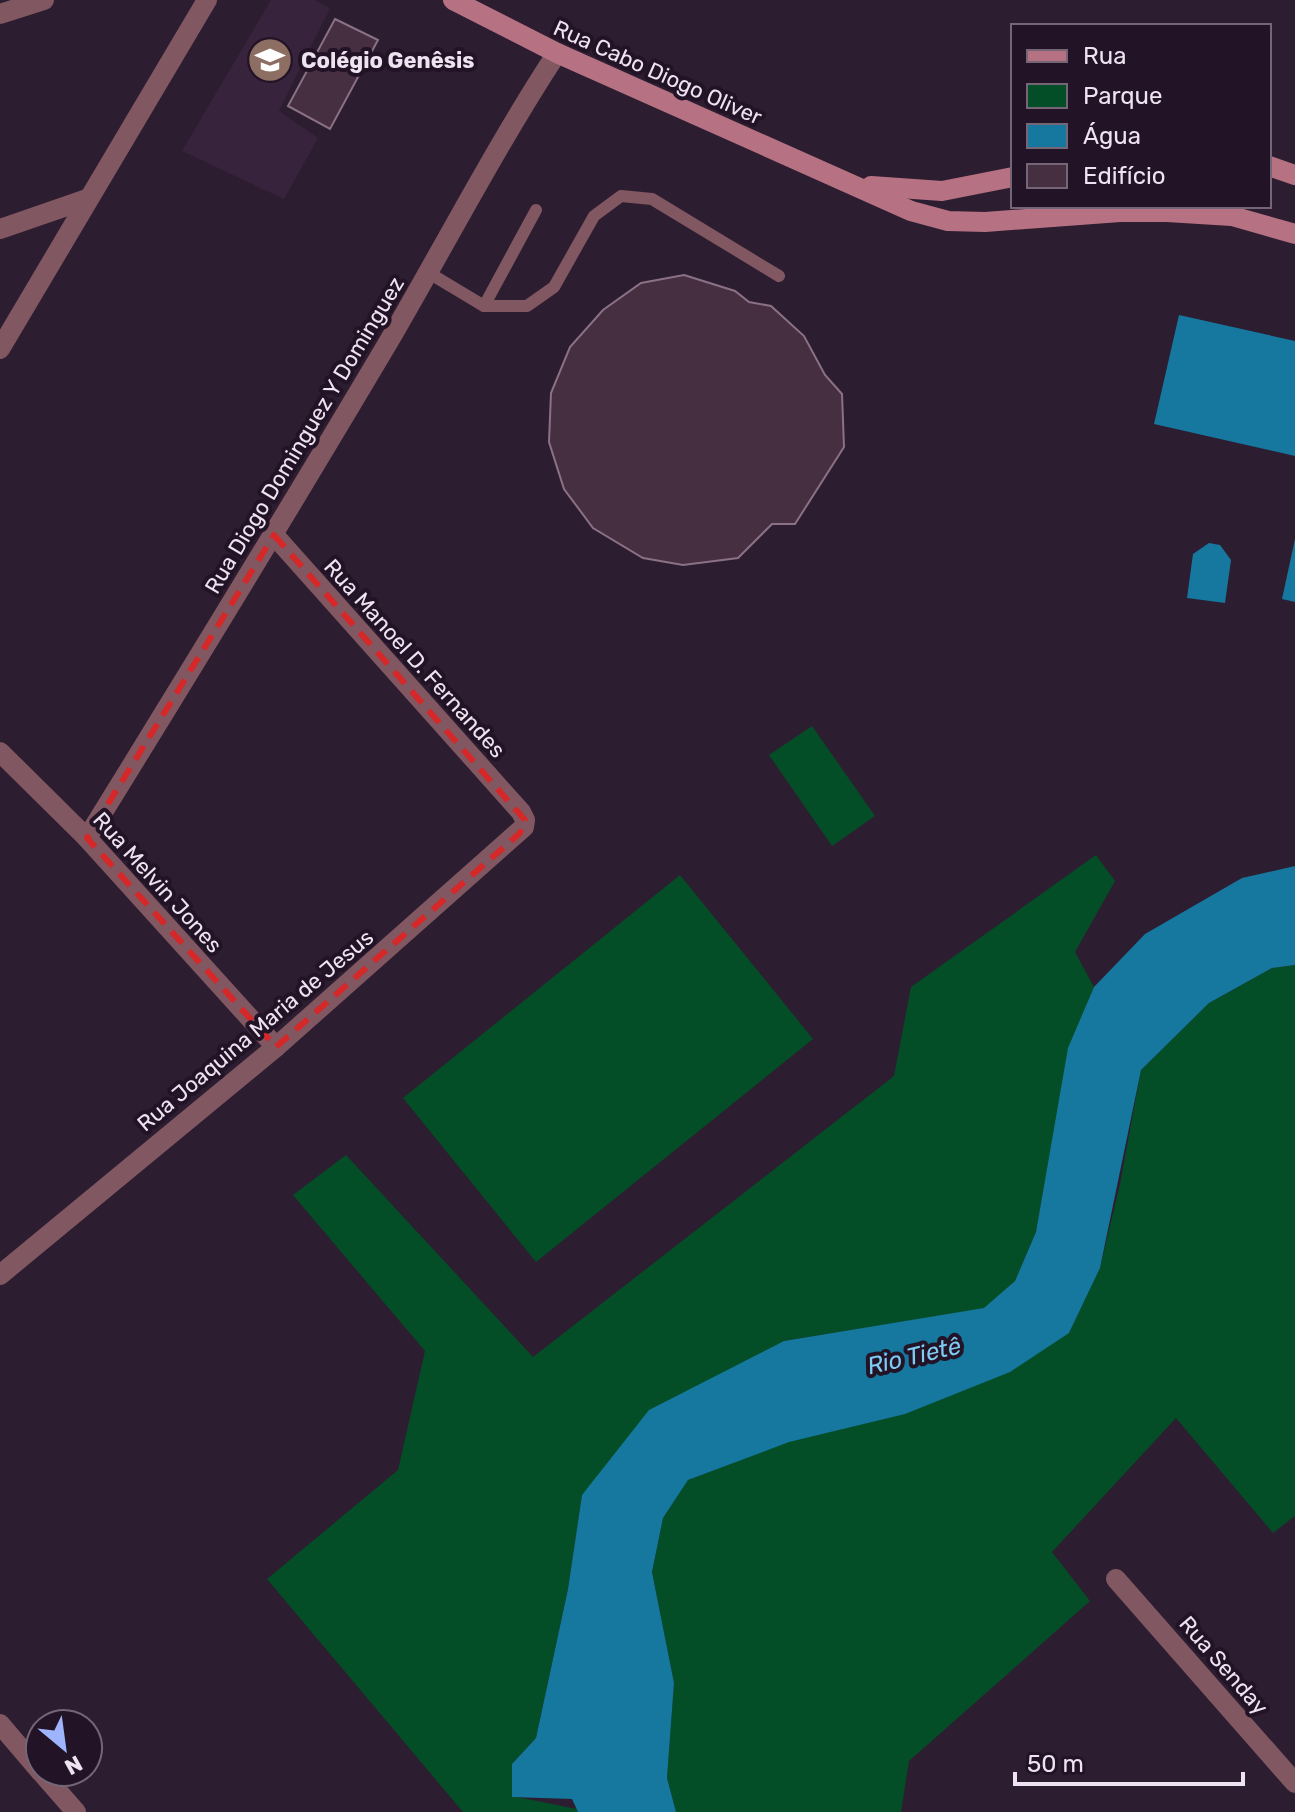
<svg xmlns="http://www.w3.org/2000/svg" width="1295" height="1812" viewBox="0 0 1295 1812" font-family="Rubik,sans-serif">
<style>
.built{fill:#38233c}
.green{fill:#034e27}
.water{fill:#16779f}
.building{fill:#452f40;stroke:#8b7185;stroke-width:2}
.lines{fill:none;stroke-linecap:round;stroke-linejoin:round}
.service{stroke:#815761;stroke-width:12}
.minor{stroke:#815761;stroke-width:20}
.tertiary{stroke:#815761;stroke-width:20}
.secondary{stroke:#b67283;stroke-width:20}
.marked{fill:none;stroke:#d62828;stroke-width:6;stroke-dasharray:16 10;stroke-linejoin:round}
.labels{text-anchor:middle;stroke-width:8;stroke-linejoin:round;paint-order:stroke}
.poi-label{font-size:22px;font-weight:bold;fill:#eee3f0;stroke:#231326;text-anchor:start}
.street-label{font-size:22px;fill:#eee3f0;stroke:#231326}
.water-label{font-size:24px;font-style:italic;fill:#7ecbf3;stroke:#231326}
</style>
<rect width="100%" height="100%" fill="#2d1d30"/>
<!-- built -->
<path class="built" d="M271 0H314L330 8 279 111 318 138 284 199 182 151Z"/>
<!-- green -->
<g class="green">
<path d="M812 726 875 816 832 846 769 755Z"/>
<path d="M1096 855 1115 881 1075 952 1094 987 1069 1048 1036 1232 1015 1281 984 1309 784 1341 582 1495 568 1589 536 1738 512 1764V1796L577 1809 578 1812H463L267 1579 398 1470 425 1351 293 1195 346 1155 533 1357 894 1076 911 987Z"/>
<path d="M680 875 813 1039 536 1262 403 1098Z"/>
<path d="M1295 965V1516L1273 1533 1176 1418 1052 1552 1090 1601 909 1761 901 1812H676L667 1778 674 1683 652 1572 663 1518 688 1480 1069 1333 1100 1268 1120 1184 1141 1070 1209 1003 1272 968Z"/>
</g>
<!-- water -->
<g class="water">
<path d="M1179 315 1295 341V456L1154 424Z"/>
<path d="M1295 539V602L1282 599Z"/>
<path d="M1209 543 1220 545 1231 560 1225 603 1187 598 1193 554Z"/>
<path d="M1295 866V965L1272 968 1209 1003 1141 1070 1100 1268 1069 1333 1010 1372 905 1414 789 1442 688 1480 663 1518 652 1572 674 1683 667 1778 676 1812H578L572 1799 512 1797V1764L536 1738 568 1589 582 1495 649 1410 784 1341 984 1308 1015 1281 1036 1232 1068 1048 1094 987 1145 934 1242 878Z"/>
</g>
<!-- building -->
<g class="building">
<path d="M335 19 378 40 330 129 288 106Z"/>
<path d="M684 275 735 291 749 302 771 306 804 336 825 375 842 394 844 447 795 524H772L738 558 683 565 643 558 593 528 564 489 549 442 551 393 570 347 603 310 641 283Z"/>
</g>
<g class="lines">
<!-- service -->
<g class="service">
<path d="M429 273 484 306H527L554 287 594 216 621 196 652 199 779 276"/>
<path d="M484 306 536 210"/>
</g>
<!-- minor -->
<g class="minor">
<path d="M0 14 44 0"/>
<path d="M0 229 87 199"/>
<path d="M0 752 87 838 276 1047"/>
<path d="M87 838C189 673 290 508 389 341 445 245 496 146 557 53"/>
<path d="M0 1275 276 1047 524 827 525 820 521 812 274 535"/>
<path d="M1116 1579 1295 1783"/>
<path d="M0 1724 40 1771"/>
<path d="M41 1772 76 1812"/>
</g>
<!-- tertiary -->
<path class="tertiary" d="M0 349 207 0"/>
<!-- secondary -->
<g class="secondary">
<path d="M453 0 557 53 911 211 948 221 985 222 1120 212H1167L1232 216 1295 234"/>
<path d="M1269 166 1295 175"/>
<path d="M871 186 942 191 1013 177"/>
</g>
</g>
<!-- marked area -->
<path class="marked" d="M274 535 525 820 520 833 276 1047 87 838Z"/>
<!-- icons -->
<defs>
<g id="school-disc" transform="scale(2.3)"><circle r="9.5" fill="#8d6e63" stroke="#231326"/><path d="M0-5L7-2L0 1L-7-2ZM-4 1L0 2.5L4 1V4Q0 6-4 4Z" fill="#fff"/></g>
</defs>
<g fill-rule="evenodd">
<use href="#school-disc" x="270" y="60"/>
</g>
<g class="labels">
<!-- poi labels -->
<g class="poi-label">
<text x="301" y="68">Colégio Genêsis</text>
</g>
<!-- street labels -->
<g class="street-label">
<text transform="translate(658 72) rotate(24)" y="8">Rua Cabo Diogo Oliver</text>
<text transform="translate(304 435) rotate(-59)" y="8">Rua Diogo Dominguez Y Dominguez</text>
<text transform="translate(415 658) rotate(48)" y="8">Rua Manoel D. Fernandes</text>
<text transform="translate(158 882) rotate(48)" y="8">Rua Melvin Jones</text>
<text transform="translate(255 1030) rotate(-40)" y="8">Rua Joaquina Maria de Jesus</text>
<text transform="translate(1224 1665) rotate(49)" y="8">Rua Senday</text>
</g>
<!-- water labels -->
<g class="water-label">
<text transform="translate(914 1356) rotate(-13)" y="8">Rio Tietê</text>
</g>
</g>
<!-- legend -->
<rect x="1011" y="24" width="260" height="184" fill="#231326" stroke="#746677" stroke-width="2"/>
<rect x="1027" y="50" width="40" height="12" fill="#b67283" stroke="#746677" stroke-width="2"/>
<text x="1083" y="64" font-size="24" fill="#eee3f0">Rua</text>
<rect x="1027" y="84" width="40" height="24" fill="#034e27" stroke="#746677" stroke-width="2"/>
<text x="1083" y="104" font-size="24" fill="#eee3f0">Parque</text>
<rect x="1027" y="124" width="40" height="24" fill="#16779f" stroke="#746677" stroke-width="2"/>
<text x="1083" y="144" font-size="24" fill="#eee3f0">Água</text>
<rect x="1027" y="164" width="40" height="24" fill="#452f40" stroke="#746677" stroke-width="2"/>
<text x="1083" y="184" font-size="24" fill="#eee3f0">Edifício</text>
<!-- north arrow -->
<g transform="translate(64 1748) rotate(151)"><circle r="38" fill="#231326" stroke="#746677" stroke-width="2"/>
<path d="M0-6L14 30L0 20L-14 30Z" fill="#9eb4fd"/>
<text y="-12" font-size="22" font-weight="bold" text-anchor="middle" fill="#eee3f0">N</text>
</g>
<!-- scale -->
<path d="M1015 1772v12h228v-12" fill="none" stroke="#eee3f0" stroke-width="4"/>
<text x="1027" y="1772" font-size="24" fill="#eee3f0" stroke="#231326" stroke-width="6" paint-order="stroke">50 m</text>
</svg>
